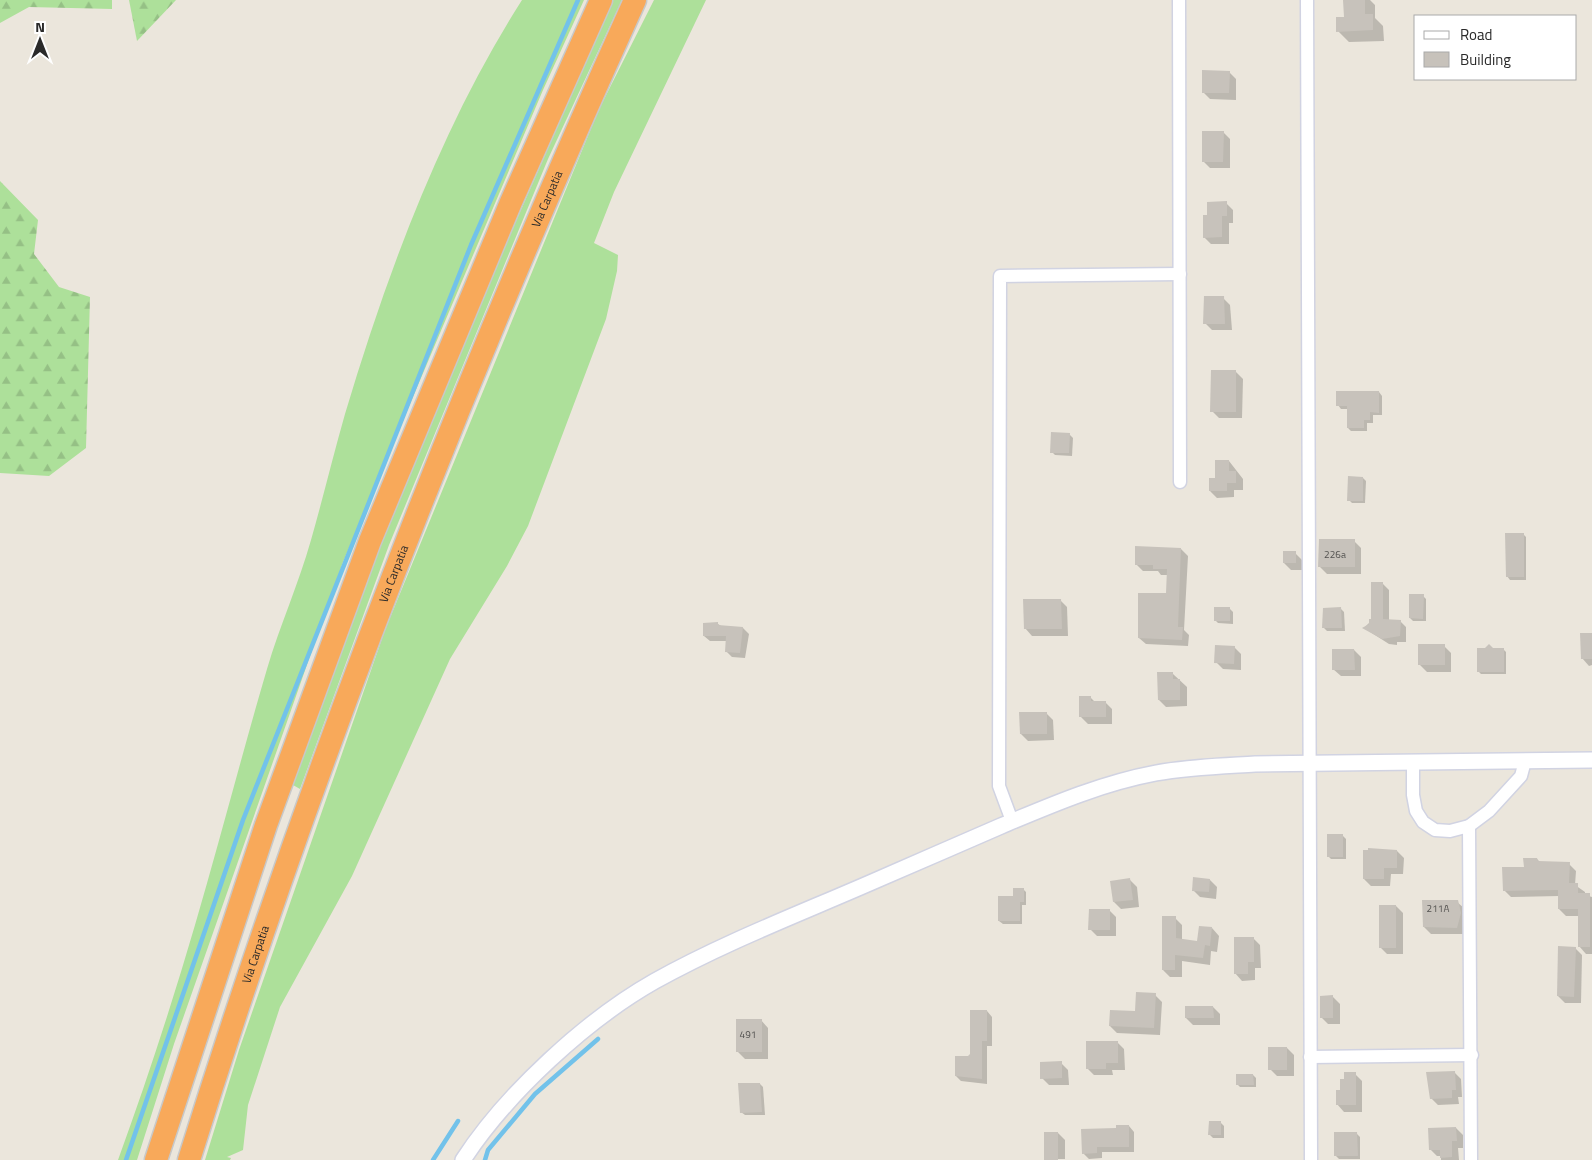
<svg xmlns="http://www.w3.org/2000/svg" width="1592" height="1160" viewBox="0 0 1592 1160" font-family="'Titillium Web',sans-serif">
<style>
.grass{fill:#ade09a}
.forest{fill:url(#forest-firs)}
.shadow{fill:#0003}
.lines{fill:none;stroke-linecap:round;stroke-linejoin:round}
.stream{stroke:#72c2ea;stroke-width:4.5}
.building{fill:#c7c2bb}
.minor-casing{stroke:#d1d3e2;stroke-width:15}
.tertiary-casing{stroke:#d1d3e2;stroke-width:18}
.motorway-casing{stroke:#c8c8c8;stroke-width:25}
.minor{stroke:#fff;stroke-width:12}
.tertiary{stroke:#fff;stroke-width:15}
.motorway{stroke:#f8a95a;stroke-width:22}
.labels{text-anchor:middle;stroke-width:4.5;stroke-linejoin:round;paint-order:stroke}
.number-label{font-size:10px;fill:#51504e}
.street-label{font-size:12px;fill:#2a2a2a;stroke:#fff}
</style>
<defs>
<pattern id="forest-firs" width="22" height="20" patternUnits="userSpaceOnUse" patternTransform="scale(1.25)"><rect width="22" height="20" fill="#ade09a"/><path d="M5 1l3.5 6h-7zM16 11l3.5 6h-7z" fill="#95c085"/></pattern>
</defs>
<rect width="100%" height="100%" fill="#ebe6dc"/>
<!-- grass -->
<g class="grass">
<path d="M522 0H584L543 90 343 562 174 1044 137 1160H118C146 1083 172 1004 195 925 220 840 242 754 267 669 280 625 299 583 311 540 323 498 333 456 345 414 387 273 442 125 522 0Z"/>
<path d="M613 0H622L548 159 389 545 300 789 293 785 380 546 459 351Z"/>
<path d="M654 0H706L614 192 594 243 618 255 617 271 606 319 528 526 507 566 450 659 352 876 280 1007 248 1105 243 1150 227 1157 231 1158 230 1160H205L239 1050 385 630 599 109Z"/>
</g>
<!-- forest -->
<g class="forest">
<path d="M0 0H112V9L29 7 0 23Z"/>
<path d="M129 0H176L137 41Z"/>
<path d="M0 181 38 220 34 254 59 287 90 297 86 448 49 476 0 473Z"/>
</g>
<!-- shadow -->
<g class="shadow">
<path d="M1344 0H1370L1375 5V18L1383 26 1384 41 1349 42 1338 31 1345 18Z"/>
<path d="M1229 72 1236 79V100L1210 99 1203 92Z"/>
<path d="M1223 132 1230 139V168H1210L1203 161Z"/>
<path d="M1226 203 1233 210V223H1229V244H1211L1204 237 1208 216Z"/>
<path d="M1223 298 1230 305 1232 330H1212L1205 323Z"/>
<path d="M1236 372 1243 379 1242 418H1219L1212 411Z"/>
<path d="M1379 392 1382 396V415H1373V423H1367V431H1351L1348 428V409H1341L1338 405Z"/>
<path d="M1069 434 1073 438 1072 456 1055 455 1052 452Z"/>
<path d="M1229 461 1243 479V490H1234V497L1217 498 1210 491Z"/>
<path d="M1363 478 1366 481 1365 503H1352L1349 500Z"/>
<path d="M1523 534 1526 537V580H1510L1507 576Z"/>
<path d="M1354 541 1361 548V574H1327L1320 567Z"/>
<path d="M1181 549 1188 556 1184 630 1189 635 1188 646 1146 644 1139 638 1167 594 1168 575H1161L1158 571H1143L1136 564Z"/>
<path d="M1295 553 1302 560V570H1291L1284 563Z"/>
<path d="M1383 584 1389 590V621H1400L1406 627V642H1397V645L1389 644 1364 628 1372 620Z"/>
<path d="M1423 596 1426 599V621H1413L1410 618Z"/>
<path d="M1060 600 1067 607 1068 636H1032L1025 628Z"/>
<path d="M1230 609 1233 612V624L1218 623 1215 620Z"/>
<path d="M1341 609 1344 612 1345 631H1327L1324 628Z"/>
<path d="M718 624 721 626 743 628 749 634 745 658 732 657 726 651 727 641H710L704 636Z"/>
<path d="M1592 634V665L1589 666 1582 658Z"/>
<path d="M1444 646 1451 653V672H1427L1420 665Z"/>
<path d="M1234 647 1241 654V670L1223 669 1216 662Z"/>
<path d="M1493 649H1503L1506 652V674H1481L1478 671Z"/>
<path d="M1354 650 1361 657V676H1341L1333 669Z"/>
<path d="M1173 674 1187 687V706L1166 707 1159 700Z"/>
<path d="M1090 697 1095 702H1105L1112 709V724H1088L1081 717Z"/>
<path d="M1046 713 1053 720 1054 740 1028 741 1021 734Z"/>
<path d="M1343 836 1346 839V859H1331L1328 856Z"/>
<path d="M1397 851 1404 858 1403 874H1391L1390 886H1371L1364 879Z"/>
<path d="M1537 859 1540 862 1569 864 1576 871 1575 885 1585 892V895L1592 897V954H1586L1579 946V916H1566L1559 909V896L1511 897 1504 890 1525 868Z"/>
<path d="M1194 879 1210 880 1217 887 1216 899 1200 897 1193 890Z"/>
<path d="M1130 880 1137 887 1139 907 1121 909 1114 902 1112 882Z"/>
<path d="M1023 889 1026 892V905H1022V924H1003L999 921 1014 897Z"/>
<path d="M1457 902 1465 909 1464 934H1431L1424 927Z"/>
<path d="M1396 906 1403 913V954H1387L1380 947Z"/>
<path d="M1109 910 1116 917V936H1097L1090 929Z"/>
<path d="M1175 918 1182 925V940L1198 942 1212 928 1219 936 1217 952 1211 951 1210 965 1182 961V977H1170L1163 970Z"/>
<path d="M1253 938 1260 945 1261 968H1255V980L1242 981 1235 973Z"/>
<path d="M1575 948 1582 955 1581 1003H1565L1558 996Z"/>
<path d="M1155 995 1162 1002 1160 1035 1117 1033 1110 1026 1136 1013Z"/>
<path d="M1333 997 1340 1004V1024H1328L1321 1017Z"/>
<path d="M1213 1007 1220 1014V1025H1193L1186 1018Z"/>
<path d="M987 1011 992 1017V1046H987V1084L961 1081 956 1076 969 1058Z"/>
<path d="M761 1020 768 1028V1059H745L738 1052Z"/>
<path d="M1117 1042 1124 1049 1125 1070H1112L1113 1075H1094L1087 1068Z"/>
<path d="M1287 1048 1294 1055V1076H1277L1270 1069Z"/>
<path d="M1061 1063 1068 1070 1069 1085H1049L1042 1078Z"/>
<path d="M1454 1072 1461 1079 1462 1097H1458L1459 1104 1438 1105 1431 1098 1428 1073Z"/>
<path d="M1355 1074 1362 1081V1112H1344L1337 1104 1345 1081Z"/>
<path d="M1253 1075 1256 1078V1087H1240L1237 1084Z"/>
<path d="M739 1084H760L763 1087 765 1115H745L741 1112Z"/>
<path d="M1221 1123 1224 1126V1138H1213L1210 1135Z"/>
<path d="M1129 1126 1134 1132V1152H1102V1158L1089 1159 1083 1153 1118 1130Z"/>
<path d="M1456 1128 1463 1135V1148H1458L1459 1160H1441V1156H1437L1430 1149Z"/>
<path d="M1058 1133 1065 1140V1159H1052Z"/>
<path d="M1357 1134 1360 1137V1159H1339L1336 1156Z"/>
</g>
<g class="lines">
<!-- stream -->
<g class="stream">
<path d="M126 1160 243 820 471 245 578 0"/>
<path d="M433 1160 458 1121"/>
<path d="M485 1160 488 1150 535 1094 598 1039"/>
</g>
</g>
<!-- building -->
<g class="building">
<path d="M1343 0H1365V14H1373V30L1336 32V17H1344Z"/>
<path d="M1202 70 1230 71 1229 93H1202Z"/>
<path d="M1202 131H1224L1223 162H1202Z"/>
<path d="M1227 201V216H1222V237L1203 238V215H1207V202Z"/>
<path d="M1204 296H1224L1225 324H1203Z"/>
<path d="M1211 370H1236V412H1210Z"/>
<path d="M1336 391H1379V413L1370 412V420H1364V428H1347V406H1336Z"/>
<path d="M1051 432 1070 433 1069 453H1050Z"/>
<path d="M1215 460H1229V471H1236V483H1227V491H1209V478H1215Z"/>
<path d="M1348 476 1363 477V501H1347Z"/>
<path d="M1505 533H1524V577H1506Z"/>
<path d="M1319 539H1355V567H1318Z"/>
<path d="M1135 546 1181 548 1178 627H1183L1182 640 1138 638V593H1166L1167 569H1153V565H1135Z"/>
<rect x="1283" y="551" width="13" height="12"/>
<path d="M1371 582H1383V619L1401 620 1400 636 1382 639 1362 628 1369 624V619H1371Z"/>
<path d="M1409 594H1424L1423 619 1409 618Z"/>
<path d="M1023 599H1061L1062 629H1024Z"/>
<rect x="1214" y="607" width="16" height="14"/>
<path d="M1341 607 1342 628H1322L1323 608Z"/>
<path d="M718 622V625L743 627 740 653 725 652 726 636H703V623Z"/>
<path d="M1580 633H1592V659H1581Z"/>
<rect x="1418" y="644" width="27" height="21"/>
<path d="M1489 644 1493 648H1504V672H1477V648H1485Z"/>
<path d="M1215 645 1235 646 1234 664 1214 663Z"/>
<path d="M1332 649H1354L1355 670H1332Z"/>
<path d="M1157 672H1173V679H1180V700H1158Z"/>
<path d="M1079 696H1091V701H1106V717H1079Z"/>
<path d="M1019 712H1047V734H1020Z"/>
<rect x="1327" y="834" width="16" height="23"/>
<path d="M1368 848 1397 850V868H1384V879H1363V850H1368Z"/>
<path d="M1523 858H1537L1538 861 1570 862 1569 883H1578V893H1590V947H1578V909H1558V890L1503 891 1502 867H1524Z"/>
<path d="M1193 877 1210 879 1209 892 1192 891Z"/>
<path d="M1130 878 1133 900 1113 902 1110 881Z"/>
<path d="M1013 888H1024V902H1020V921H998V896H1013Z"/>
<path d="M1422 900H1458L1461 913 1457 928 1423 927Z"/>
<rect x="1379" y="905" width="17" height="43"/>
<path d="M1089 909H1110V930H1088Z"/>
<path d="M1162 916H1176V938L1197 941 1199 926 1212 927 1210 946 1205 945 1203 958 1175 955V970H1162Z"/>
<path d="M1234 937H1254V962H1248V974H1234Z"/>
<path d="M1558 946 1576 947 1574 997 1557 996Z"/>
<path d="M1136 992 1156 993 1154 1028 1109 1026 1110 1010 1135 1011Z"/>
<path d="M1333 995V1018H1320V996Z"/>
<path d="M1185 1006H1213L1214 1018H1185Z"/>
<path d="M970 1010H987V1041H982V1079L955 1076V1056H968L970 1054Z"/>
<rect x="736" y="1019" width="26" height="33"/>
<path d="M1086 1041H1118V1063H1106V1069H1086Z"/>
<rect x="1268" y="1047" width="19" height="23"/>
<path d="M1062 1061V1078L1040 1079V1062Z"/>
<path d="M1455 1071 1456 1090H1452V1098L1430 1099 1426 1072Z"/>
<path d="M1344 1072H1356V1105H1336V1090H1340V1079H1344Z"/>
<path d="M1236 1074H1253L1254 1085H1236Z"/>
<path d="M738 1083H760L762 1112 740 1113Z"/>
<path d="M1209 1121H1221V1135H1208Z"/>
<path d="M1116 1125H1129V1147H1097V1153L1082 1154 1081 1129 1116 1128Z"/>
<path d="M1456 1127 1457 1141H1452V1157L1440 1158V1150H1429L1428 1128Z"/>
<rect x="1044" y="1132" width="14" height="28"/>
<path d="M1334 1132H1357L1358 1156H1334Z"/>
</g>
<g class="lines">
<!-- minor casing -->
<g class="minor-casing">
<g id="minor">
<path d="M1179 0 1180 482"/>
<path d="M1307 0 1311 1160"/>
<path d="M1413 762V795L1416 811 1423 822 1435 830 1450 831 1469 826 1489 811 1521 776 1525 761"/>
<path d="M1012 821 999 786 1000 276 1180 274"/>
<path d="M1469 826 1471 1160"/>
<path d="M1310 1057 1472 1055"/>
</g>
</g>
<!-- tertiary casing -->
<g class="tertiary-casing">
<path id="tertiary" d="M463 1160C506 1094 586 1020 655 981 727 941 804 912 879 879 920 861 960 844 1001 826 1051 805 1102 783 1156 773 1188 767 1222 766 1255 764L1592 760"/>
</g>
<!-- motorway casing -->
<g class="motorway-casing">
<g id="motorway">
<path d="M156 1160 266 825 370 541 511 202 601 0"/>
<path id="s1" d="M189 1160C312 764 464 378 635 0"/>
</g>
</g>
<!-- minor -->
<use href="#minor" class="minor"/>
<!-- tertiary -->
<use href="#tertiary" class="tertiary"/>
<!-- motorway -->
<use href="#motorway" class="motorway"/>
</g>
<g class="labels">
<!-- number labels -->
<g class="number-label">
<text x="1335" y="558">226a</text>
<text x="1438" y="912">211A</text>
<text x="748" y="1038">491</text>
</g>
<!-- street labels -->
<g class="street-label">
<text dy="4" stroke="none"><textPath href="#s1" startOffset="1026">Via Carpatia</textPath></text>
<text dy="4" stroke="none"><textPath href="#s1" startOffset="621">Via Carpatia</textPath></text>
<text dy="4" stroke="none"><textPath href="#s1" startOffset="216">Via Carpatia</textPath></text>
</g>
</g>
<!-- legend -->
<rect x="1414" y="15" width="162" height="65" fill="#ffffff" stroke="#aaaaaa"/>
<rect x="1424" y="31" width="25" height="8" fill="#ffffff" stroke="#aaaaaa"/>
<text x="1460" y="40" font-size="15" fill="#2a2a2a">Road</text>
<rect x="1424" y="52" width="25" height="15" fill="#c7c2bb" stroke="#aaaaaa"/>
<text x="1460" y="65" font-size="15" fill="#2a2a2a">Building</text>
<!-- north arrow -->
<g transform="translate(40 40)" stroke="#ffffff" stroke-width="4" paint-order="stroke">
<path d="M0-4L9 19L0 12L-9 19Z" fill="#2a2a2a"/>
<text y="-8" font-size="14" font-weight="bold" text-anchor="middle" fill="#2a2a2a">N</text>
</g>
</svg>
